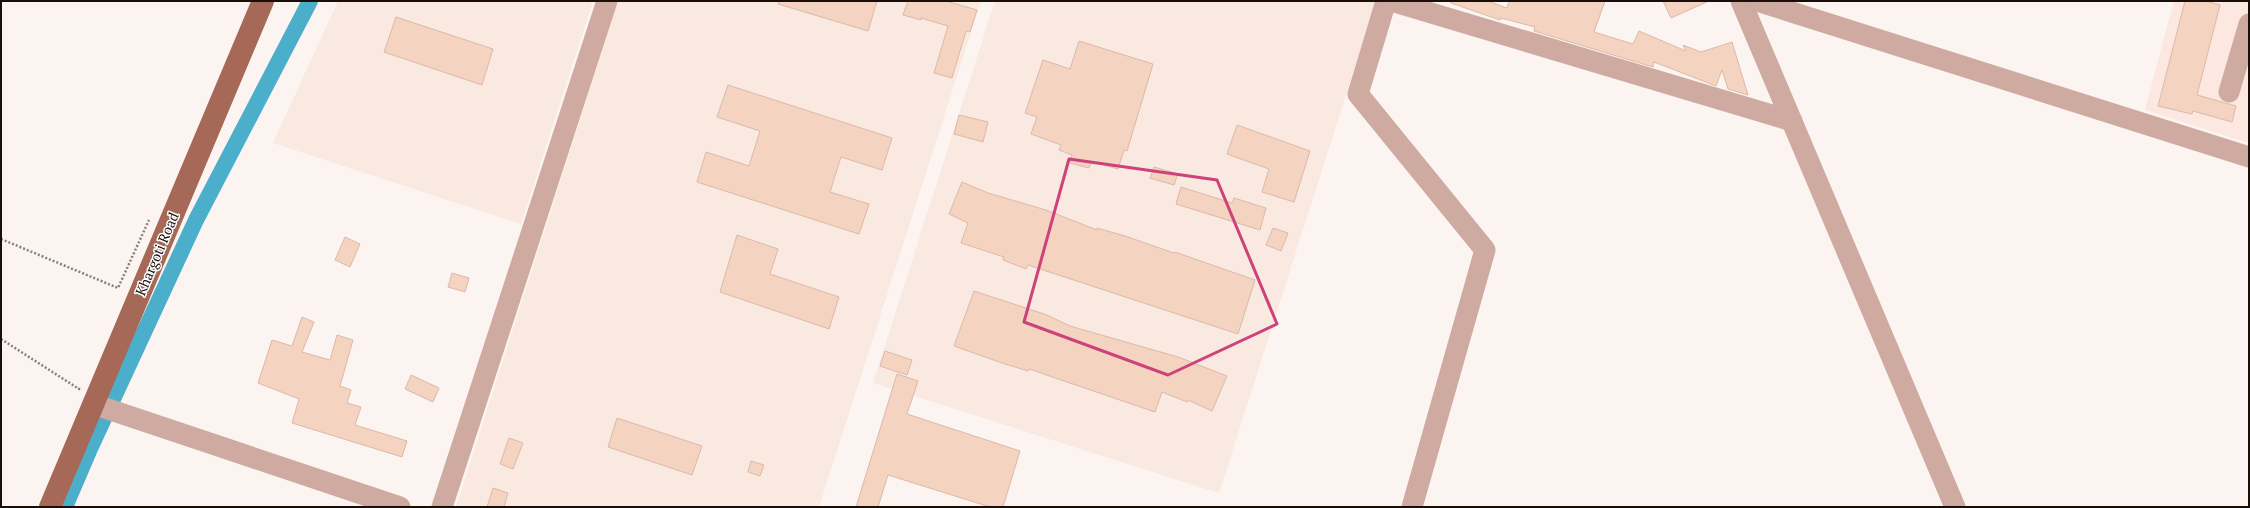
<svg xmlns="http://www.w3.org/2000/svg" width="2250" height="508" viewBox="0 0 2250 508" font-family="'PT Serif',serif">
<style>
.built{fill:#fae9e0}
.education{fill:#fce7e1}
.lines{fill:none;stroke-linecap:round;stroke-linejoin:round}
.canal{stroke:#4bafcc;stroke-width:16}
.building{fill:#f5d3c1;stroke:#dbb9a8}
.path{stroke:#89807c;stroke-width:2.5;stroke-dasharray:2 2;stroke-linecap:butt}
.minor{stroke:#ceaaa0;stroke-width:21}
.major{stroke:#a76957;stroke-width:22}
.marked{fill:none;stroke:#cd427a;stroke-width:3;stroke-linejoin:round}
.labels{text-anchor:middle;stroke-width:3;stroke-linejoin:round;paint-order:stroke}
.street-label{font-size:14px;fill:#190e08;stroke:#fff}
</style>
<rect width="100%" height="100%" fill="#fbf4f1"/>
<!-- built -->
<g class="built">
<path d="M338 1H593L521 224 273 143Z"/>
<path d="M618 1H981L819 507H456Z"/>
<path d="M995 1H1376L1219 493 873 383Z"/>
</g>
<!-- education -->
<path class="education" d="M2174 1H2249V143L2145 110Z"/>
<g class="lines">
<!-- canal -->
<path class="canal" d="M65 507 89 451 196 220 310 1"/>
</g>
<!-- building -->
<g class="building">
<path d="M779 1H877L868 31 778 4Z"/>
<path d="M908 1H946L977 10 970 32 966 31 952 78 934 73 948 26 921 18V20L903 15Z"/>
<path d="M1451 1H1488L1507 8 1509 1H1605L1594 32 1633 44 1639 31 1686 51 1683 45 1701 52 1732 42 1748 95 1728 89 1722 70 1716 86 1654 62 1653 67 1534 31 1535 27 1501 18 1500 20 1451 3Z"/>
<path d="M1663 1H1709L1671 18Z"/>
<path d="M2185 1H2205L2220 5 2197 95 2236 106 2232 122 2193 111 2192 114 2158 106Z"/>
<path d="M396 17 493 49 482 85 384 52Z"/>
<path d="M1079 41 1153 64 1127 151 1124 150 1118 169 1091 161 1089 168 1070 163 1072 155 1059 150 1061 145 1031 134 1037 117 1025 113 1043 60 1070 69Z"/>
<path d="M728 85 892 138 882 170 841 157 830 192 869 204 859 234 697 182 706 152 749 166 760 131 717 117Z"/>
<path d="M959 115 988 122 983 142 954 134Z"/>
<path d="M1237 125 1310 151 1294 202 1262 192 1269 169 1227 154Z"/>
<path d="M1154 167 1178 174 1174 185 1150 178Z"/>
<path d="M962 182 988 193 1046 210 1097 230V228L1125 236 1174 253 1175 252 1255 280 1238 334 1028 265 1026 269 1003 260 1004 257 961 243 968 223 949 214Z"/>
<path d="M1181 187 1232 203 1234 198 1266 208 1260 230 1176 204Z"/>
<path d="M1273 228 1288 233 1281 251 1266 245Z"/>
<path d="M737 235 778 249 770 274 839 297 829 329 720 292Z"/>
<path d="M345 237 360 244 350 267 335 260Z"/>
<path d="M452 273 469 278 465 292 448 287Z"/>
<path d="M974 291 1047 315 1070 326 1178 357 1227 376 1212 411 1188 400 1187 402 1162 392 1155 412 1029 369 1028 371 1002 363 954 346Z"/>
<path d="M302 317 314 322 302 352 330 360 337 335 353 340 340 386 351 390 347 403 361 407 355 425 407 441 402 457 292 423 299 399 258 383 272 340 292 346Z"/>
<path d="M885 351 912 360 907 375 880 366Z"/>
<path d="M897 374 918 381 907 414 1020 451 1003 507H990L888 475 878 507H856Z"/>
<path d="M411 375 439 388 433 402 405 389Z"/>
<path d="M617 418 702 446 692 475 608 447Z"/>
<path d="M509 438 523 443 513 469 500 464Z"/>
<path d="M751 461 764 465 760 476 748 472Z"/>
<path d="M493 488 508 493 504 507H487Z"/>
</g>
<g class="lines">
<!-- path -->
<g class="path">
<path d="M1 239 118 288 149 220"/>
<path d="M1 339 79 389V387"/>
</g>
<!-- minor -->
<g class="minor">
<path d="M1386 1 1358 94 1485 250 1412 507"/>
<path d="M1391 1 1792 121"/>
<path d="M1741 1 1955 507"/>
<path d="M1757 1 2249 157"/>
<path d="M2229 92 2249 24"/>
<path d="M93 404 400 507"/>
<path d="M442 507 607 1"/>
</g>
<!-- major -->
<path class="major" d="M50 507 263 1"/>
</g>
<!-- marked area -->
<path class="marked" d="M1069 159 1217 180 1277 324 1168 375 1024 322Z"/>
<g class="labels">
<!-- street labels -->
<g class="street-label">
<text transform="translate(157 254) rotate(-67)" y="5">Khargoti Road</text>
</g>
</g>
<!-- border -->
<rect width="2250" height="508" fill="none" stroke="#190e08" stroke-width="4"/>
</svg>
